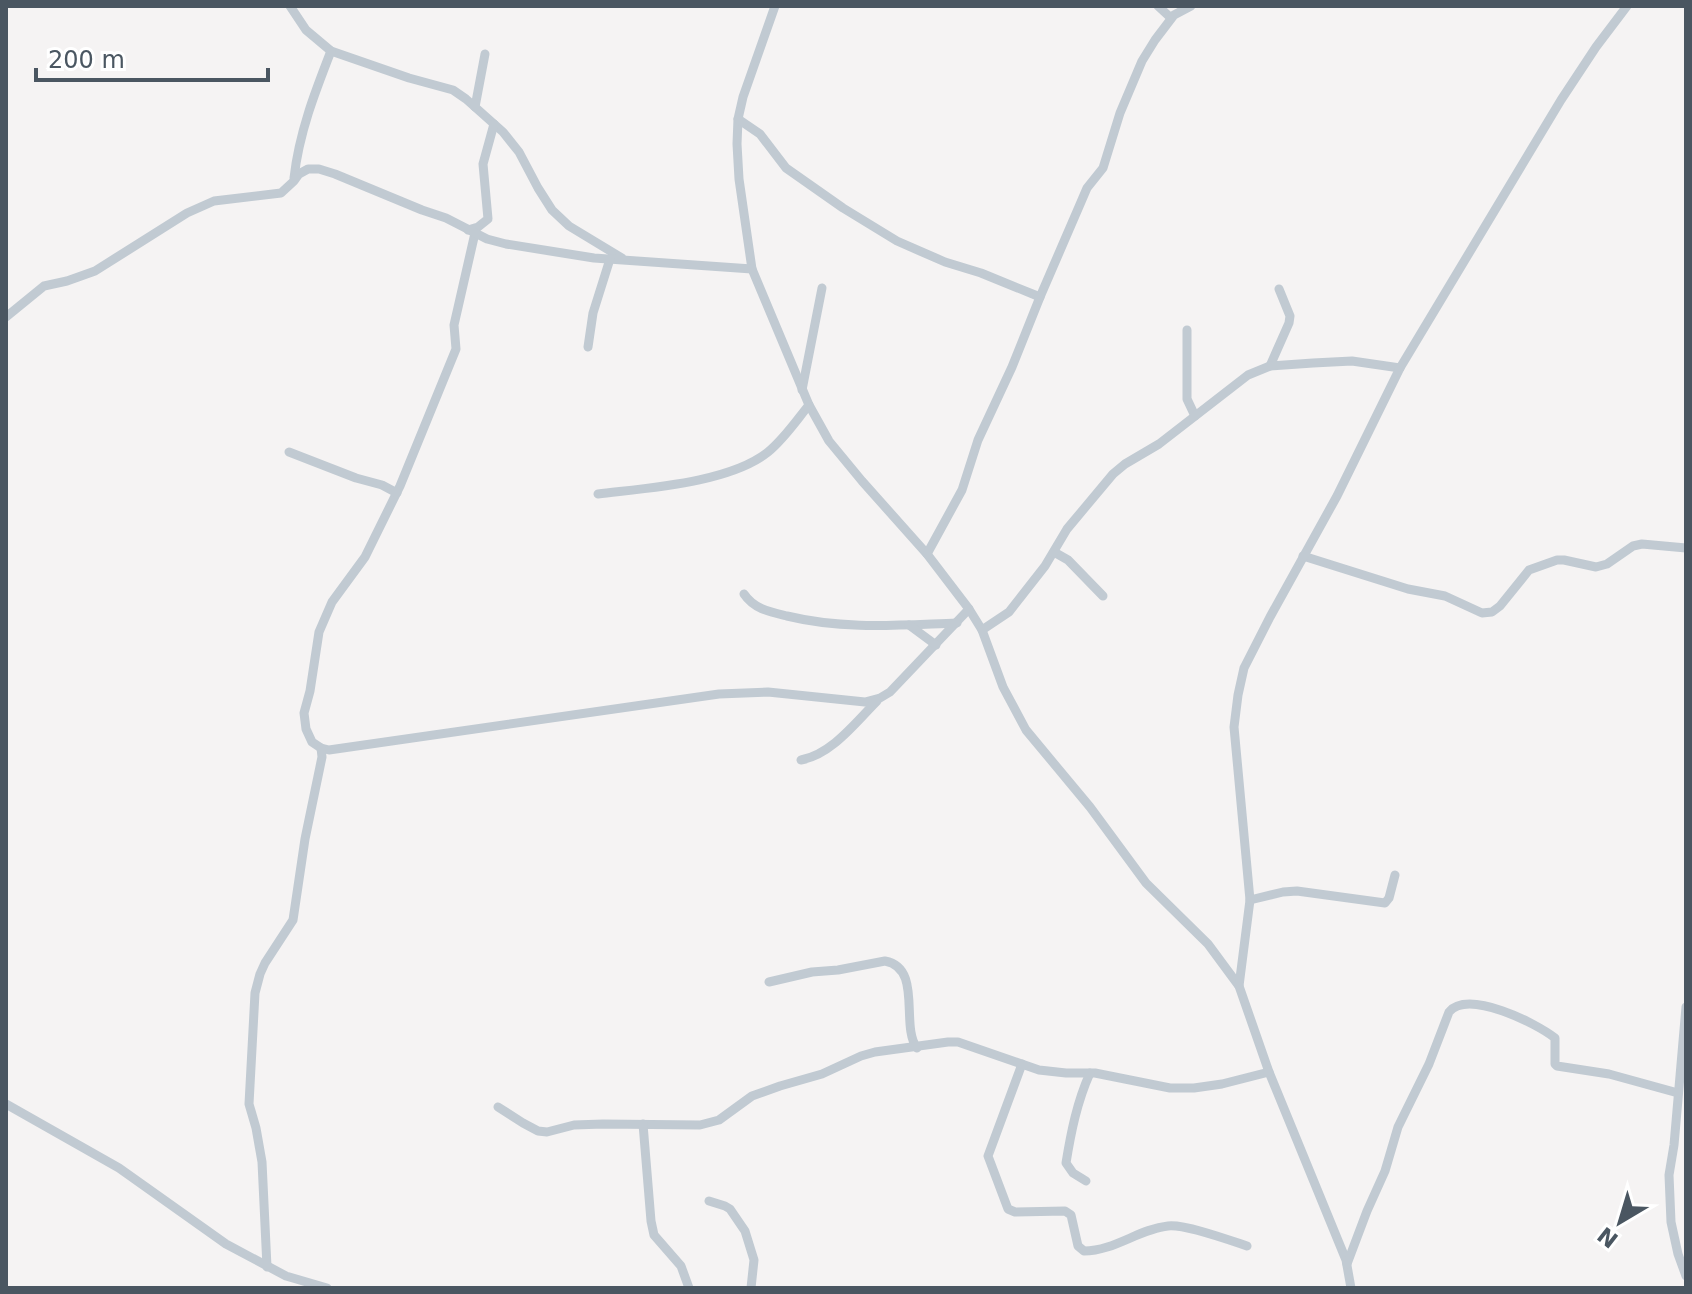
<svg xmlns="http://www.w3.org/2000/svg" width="1692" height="1294" viewBox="0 0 1692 1294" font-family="'DejaVu Sans',sans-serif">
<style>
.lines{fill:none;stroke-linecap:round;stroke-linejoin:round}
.minor{stroke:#c1cad2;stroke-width:9}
</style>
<rect width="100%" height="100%" fill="#f5f3f3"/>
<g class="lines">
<!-- minor -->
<g class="minor">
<path d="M290 6 306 30 331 51 409 78 453 90 466 99 503 132 519 152 538 188 552 210 569 226 622 258"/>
<path d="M775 6 743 97 738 119 737 144 739 179 752 269 809 405 829 441 862 481 927 554 969 609 982 630 1003 687 1026 730 1090 807 1146 883 1208 944 1239 986 1269 1072 1346 1260 1351 1288"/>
<path d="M1158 6 1171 18"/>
<path d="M475 107 485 54"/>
<path d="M738 119 760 134 786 168 843 208 897 241 945 262 981 273 1040 297"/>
<path d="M294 178C299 133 315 92 331 51"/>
<path d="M468 230 478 227 488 219 483 164 494 124"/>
<path d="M475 233 454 325 456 349 400 486 365 557 332 602 319 632 310 691 304 713 306 729 312 742 321 748 329 750 719 694 768 692 865 702 880 698 890 692 969 609"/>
<path d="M6 317 44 286 67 281 95 271 187 213 214 201 281 193 294 181 299 174 308 169H319L335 174 422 210 446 218 487 239 506 244 594 258 752 269"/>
<path d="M1187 330V399L1195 416"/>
<path d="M588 347 593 313 610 259"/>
<path d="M1270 366 1289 323 1290 316 1279 289"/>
<path d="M802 390 822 288"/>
<path d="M289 452 356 478 382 485 397 493"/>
<path d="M598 494C646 488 729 483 768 452 784 439 796 421 809 405"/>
<path d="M1054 552 1068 560 1103 596"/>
<path d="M927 554 962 490 978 440 1012 367 1040 297 1081 202 1087 188 1103 168 1120 113 1142 61 1155 40 1174 15 1191 6"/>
<path d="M1303 556 1408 589 1445 596 1482 613 1492 612 1500 606 1529 570 1557 560H1564L1596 567 1607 564 1633 546 1642 544 1686 548"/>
<path d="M744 594C754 609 770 612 787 616 845 630 898 625 957 623"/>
<path d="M909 625 936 645"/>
<path d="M982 630 1009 612 1045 566 1067 529 1113 474 1125 464 1159 444 1248 375 1270 366 1313 363 1352 361 1400 368"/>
<path d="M801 760C832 754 855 723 877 701"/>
<path d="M1250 900 1283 892 1297 891 1385 903 1389 898 1395 875"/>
<path d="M769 982 812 972 838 970 885 961C923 968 900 1026 917 1048"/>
<path d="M1239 986 1250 900 1234 727 1238 695 1244 668 1270 617 1337 496 1400 368 1561 100 1596 47 1627 6"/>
<path d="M1686 1007 1674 1145 1669 1175 1671 1222 1678 1254 1686 1276"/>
<path d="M1022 1064 988 1156 1008 1209 1015 1212 1065 1211 1071 1215 1078 1246 1084 1251C1114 1251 1139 1229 1168 1226 1185 1224 1229 1240 1247 1246"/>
<path d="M6 1104 119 1168 226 1244 286 1276 327 1288"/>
<path d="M498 1107 523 1123 538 1131 547 1132 574 1125 603 1124 700 1125 719 1120 752 1096 780 1086 822 1074 861 1056 875 1052 948 1042H958L1039 1070 1066 1073H1095L1170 1088H1194L1222 1084 1269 1072"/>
<path d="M643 1124 651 1221 654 1235 681 1266 689 1288"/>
<path d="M1086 1181 1073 1173 1066 1163C1071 1132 1077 1102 1090 1073"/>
<path d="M709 1201 725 1206 730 1209 745 1231 754 1260 751 1288"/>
<path d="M1347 1264 1367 1211 1385 1171 1398 1127 1429 1064 1449 1012C1468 989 1536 1023 1555 1038V1064L1557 1066 1609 1074 1678 1093"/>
<path d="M267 1267 262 1162 256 1128 249 1104 255 993 260 974 265 963 293 920 305 839 322 757 321 748"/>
</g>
</g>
<!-- border -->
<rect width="1692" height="1294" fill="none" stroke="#4a5661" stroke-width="16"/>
<!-- north arrow -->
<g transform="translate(1620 1222) rotate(218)" stroke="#ffffff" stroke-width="6" paint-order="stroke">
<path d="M0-6L14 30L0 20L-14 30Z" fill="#4a5661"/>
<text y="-12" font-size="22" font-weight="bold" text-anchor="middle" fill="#4a5661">N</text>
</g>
<!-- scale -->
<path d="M36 68v12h232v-12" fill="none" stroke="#4a5661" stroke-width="4"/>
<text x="48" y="68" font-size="24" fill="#4a5661" stroke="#ffffff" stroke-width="6" paint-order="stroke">200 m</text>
</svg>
